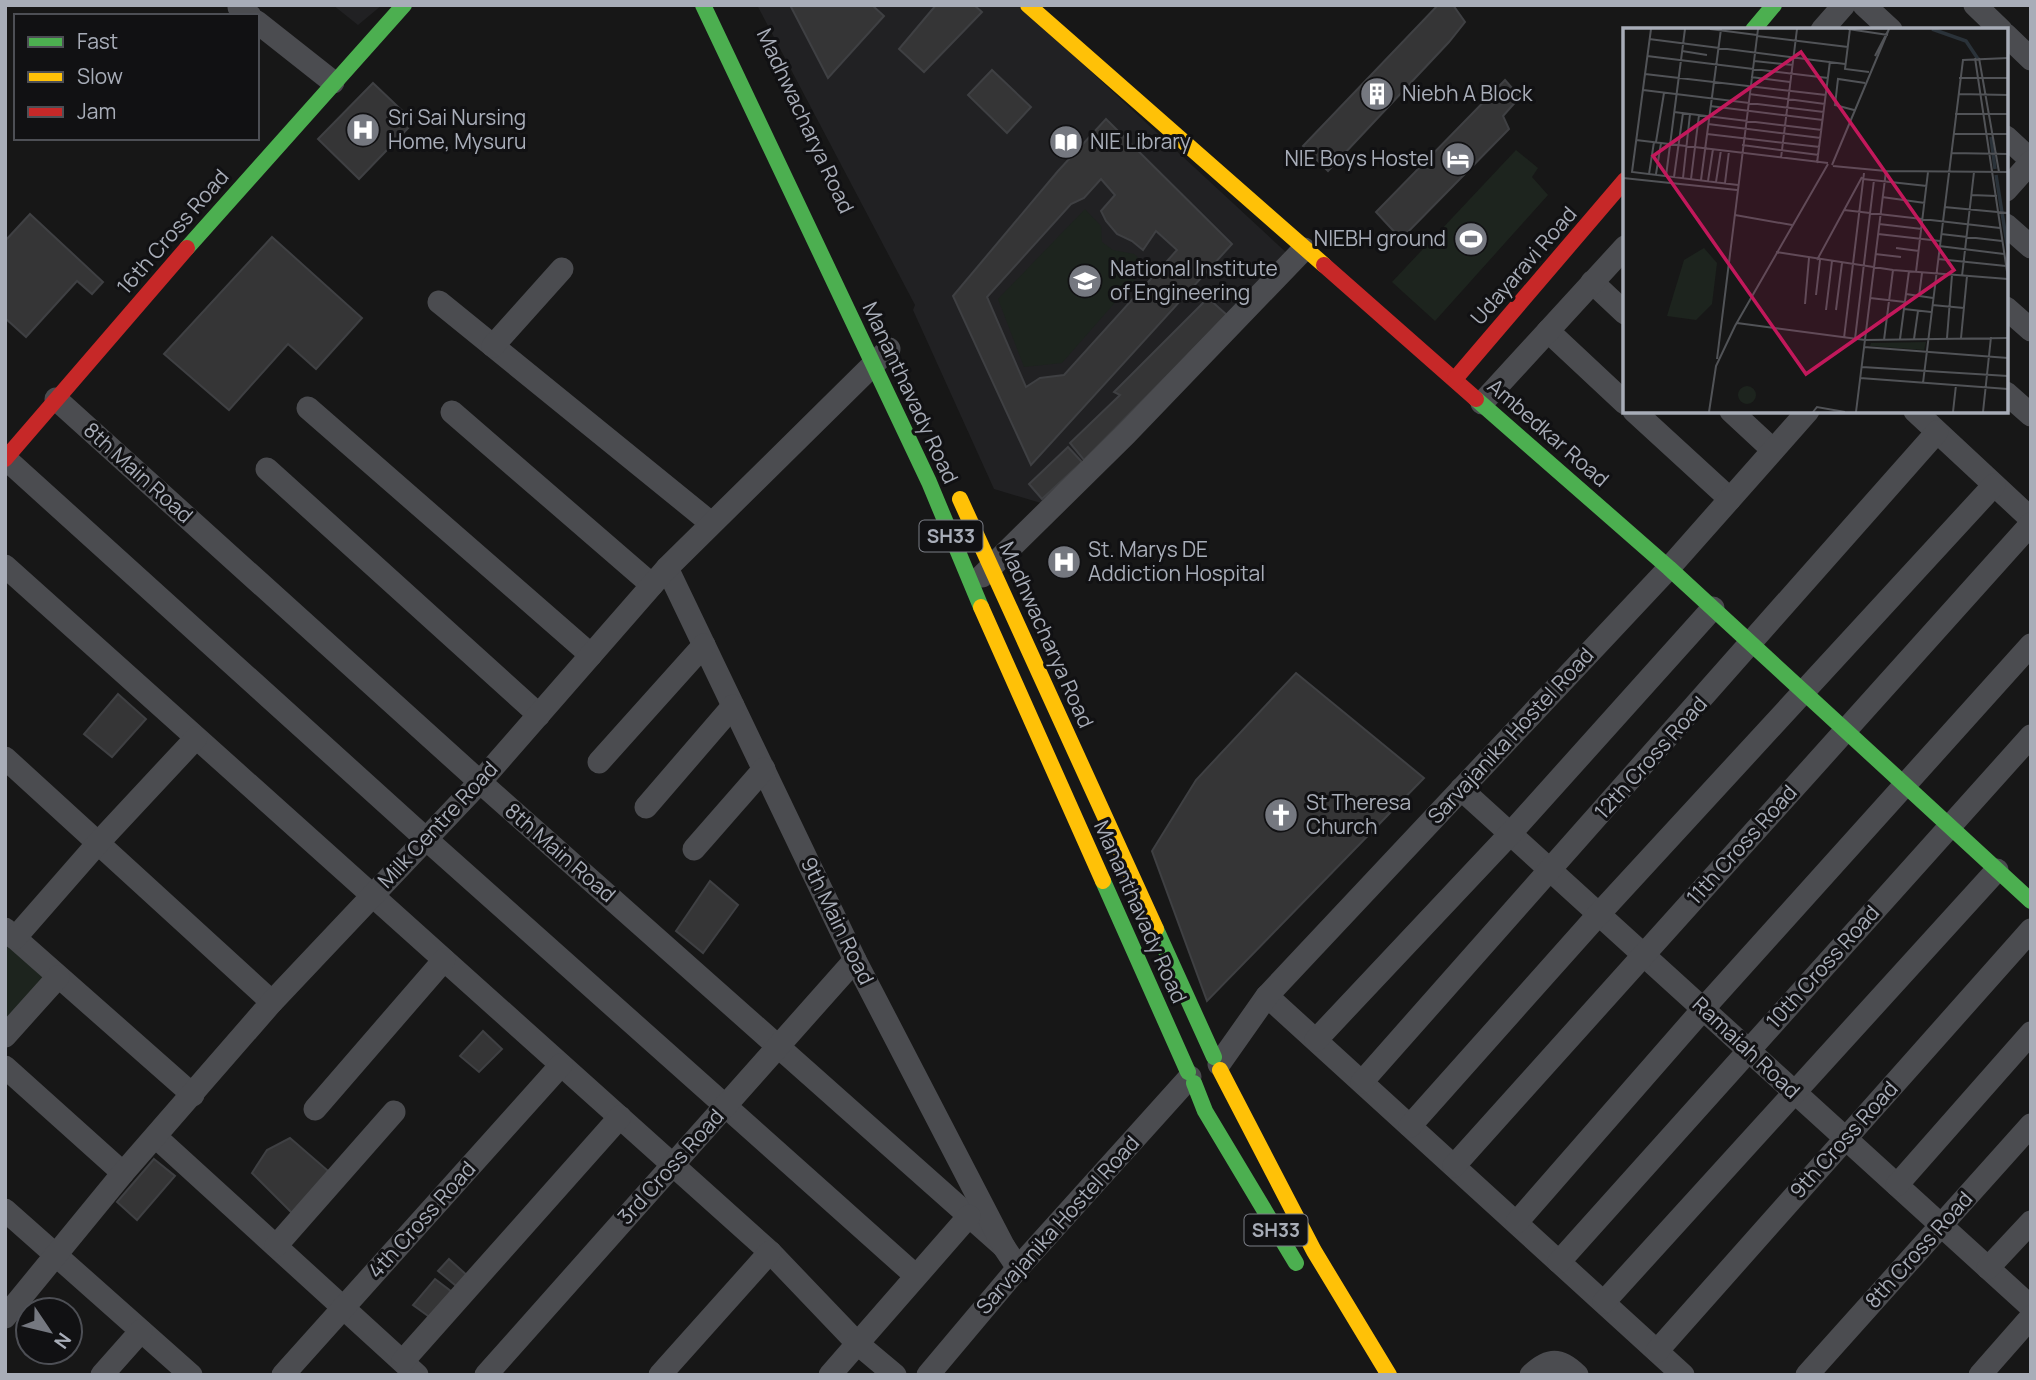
<svg xmlns="http://www.w3.org/2000/svg" width="2036" height="1380" viewBox="0 0 2036 1380" font-family="Manrope,sans-serif">
<style>
.built{fill:#212123}
.green{fill:#1d241e}
.building{fill:#353536;stroke:#3f4043;stroke-width:2;fill-rule:evenodd}
.lines{fill:none;stroke-linecap:round;stroke-linejoin:round}
.street{stroke:#4b4c50;stroke-width:23}
.fast{stroke:#4caf50;stroke-width:16}
.slow{stroke:#ffc107;stroke-width:16}
.jam{stroke:#c62828;stroke-width:16}
.labels{text-anchor:middle;stroke-width:6;stroke-linejoin:round;paint-order:stroke}
.shield{fill:#111113;stroke:#7b7e86;stroke-width:2}
.shield-label{font-size:19px;font-weight:bold;fill:#a8adb8}
.poi-label{font-size:21px;fill:#a8adb8;stroke:#111113;text-anchor:start}
.street-label{font-size:21px;fill:#a8adb8;stroke:#111113}
.inset-river{fill:none;stroke:#2a3239;stroke-width:3.5}
.inset-road{fill:none;stroke:#515357;stroke-width:2}
.view{fill:#c2185b;fill-opacity:0.15;stroke:#c2185b;stroke-width:3.5}
.inset-edge{fill:none;stroke:#a8adb8;stroke-width:3.5}
</style>
<rect width="100%" height="100%" fill="#171717"/>
<!-- built -->
<g class="built">
<path d="M333 5H382L358 25Z"/>
<path d="M757 5H1019L1290 256 1054 507 994 489 913 310 915 305Z"/>
</g>
<!-- green -->
<g class="green">
<path d="M1516 150 1538 168 1532 177 1548 195 1435 321 1392 282Z"/>
<path d="M1085 209 1101 226 1102 242 1113 250 1134 254 1147 266 1062 363 1024 367 998 299Z"/>
<path d="M5 937 49 977 5 1026Z"/>
</g>
<!-- building -->
<g class="building">
<path d="M790 5H872L884 16 828 78Z"/>
<path d="M936 5H974L982 12 924 72 899 49Z"/>
<path d="M1438 5H1453L1465 22 1449 42 1328 171 1303 146Z"/>
<path d="M992 70 1031 107 1007 133 968 95Z"/>
<path d="M1505 80 1520 97 1503 116 1509 129 1401 239 1376 212Z"/>
<path d="M373 83 414 122 359 179 318 139Z"/>
<path d="M1106 119 1232 244 1031 465 953 296 1058 171ZM1101 179 1115 195 1101 211 1106 221 1117 234 1132 241 1143 250 1156 231 1177 250 1064 375 1040 378 1026 387 987 297 1071 204 1084 198Z"/>
<path d="M30 214 103 282 92 294 77 281 26 337 5 318V241Z"/>
<path d="M272 237 362 318 316 369 288 344 229 410 164 354Z"/>
<path d="M1208 298 1227 315 1084 460 1070 443 1120 395 1114 392Z"/>
<path d="M1068 447 1082 462 1042 499 1029 484Z"/>
<path d="M1296 673 1424 778 1207 1001 1152 851 1196 780Z"/>
<path d="M118 694 146 719 112 757 84 734Z"/>
<path d="M710 881 738 905 703 953 676 931Z"/>
<path d="M483 1031 502 1049 479 1072 460 1056Z"/>
<path d="M290 1138 334 1176 298 1219 252 1173 267 1150Z"/>
<path d="M154 1159 175 1176 137 1220 117 1202Z"/>
<path d="M449 1259 470 1278 461 1290 438 1271Z"/>
<path d="M435 1279 456 1295 435 1321 413 1305Z"/>
</g>
<g class="lines">
<!-- street -->
<g class="street">
<path d="M1864 5 1891 30"/>
<path d="M1975 5 2001 30"/>
<path d="M239 7 250 16"/>
<path d="M257 22 333 82"/>
<path d="M1822 30 1844 5"/>
<path d="M2006 35 2031 59"/>
<path d="M2006 137 2031 160"/>
<path d="M2006 190 2031 162"/>
<path d="M2006 225 2031 247"/>
<path d="M1592 282 1625 313"/>
<path d="M439 302 711 523"/>
<path d="M2006 308 2031 330"/>
<path d="M1548 331 1625 403"/>
<path d="M493 346 562 269"/>
<path d="M2006 393 2031 415"/>
<path d="M56 399 480 782 1004 1247"/>
<path d="M1482 403 1625 247"/>
<path d="M308 408 591 655"/>
<path d="M1634 411 1730 499"/>
<path d="M1731 411 1773 450"/>
<path d="M1915 411 2031 519"/>
<path d="M452 412 652 585"/>
<path d="M6 459 426 839 916 1276"/>
<path d="M267 469 539 715"/>
<path d="M5 566 770 1252 858 1344 895 1375"/>
<path d="M667 568 855 960 1004 1247 1018 1268"/>
<path d="M982 576 1126 434 1304 249"/>
<path d="M5 758 272 1002"/>
<path d="M599 762 704 645"/>
<path d="M1461 789 2031 1307"/>
<path d="M646 807 733 706"/>
<path d="M694 849 764 769"/>
<path d="M5 929 193 1095"/>
<path d="M15 938 99 842 196 738"/>
<path d="M1267 996 1683 1375"/>
<path d="M5 1036 58 977"/>
<path d="M1316 1040 1510 834 1713 608"/>
<path d="M1219 1064 1267 996 1669 568 1808 411"/>
<path d="M5 1067 123 1173"/>
<path d="M1362 1082 1937 432"/>
<path d="M315 1109 444 960"/>
<path d="M1410 1126 1598 915 1994 485"/>
<path d="M156 1137 417 1375"/>
<path d="M1454 1166 2031 524"/>
<path d="M1897 1185 2031 1033"/>
<path d="M5 1210 191 1375"/>
<path d="M1517 1222 1704 1008 2031 645"/>
<path d="M276 1246 394 1112"/>
<path d="M1559 1262 2031 736"/>
<path d="M1988 1268 2031 1222"/>
<path d="M1604 1302 1997 870"/>
<path d="M5 1317 123 1173 272 1002 480 782 667 568 889 349"/>
<path d="M1657 1351 2031 930"/>
<path d="M403 1361 620 1117"/>
<path d="M102 1375 141 1331"/>
<path d="M283 1375 561 1065"/>
<path d="M486 1375 855 960"/>
<path d="M660 1375 770 1252"/>
<path d="M830 1375 969 1216"/>
<path d="M928 1375 1018 1268 1190 1077"/>
<path d="M1531 1375C1549 1358 1560 1358 1577 1375"/>
<path d="M1807 1375 2031 1125"/>
<path d="M1980 1375 2031 1317"/>
</g>
<!-- fast -->
<g class="fast">
<path d="M703 5 929 482 981 607"/>
<path d="M1753 30 1774 5"/>
<path d="M187 248 404 5"/>
<path d="M1476 399 1669 568 2031 901"/>
<path d="M1103 881 1188 1072"/>
<path d="M1156 929 1214 1057"/>
<path d="M1194 1083 1205 1111 1296 1263"/>
</g>
<!-- slow -->
<g class="slow">
<path d="M1028 5 1324 265"/>
<path d="M960 499 1156 929"/>
<path d="M981 607 1103 881"/>
<path d="M1220 1070 1314 1251 1389 1375"/>
</g>
<!-- jam -->
<g class="jam">
<path d="M1324 265 1476 399"/>
<path d="M1455 379 1625 180"/>
<path d="M5 459 187 248"/>
</g>
</g>
<!-- icons -->
<defs>
<g id="building-disc" transform="scale(1.75)"><circle r="9.5" fill="#757880" stroke="#111113"/><path d="M-4-6H4V6H1V3H-1V6H-4ZM-2.5-4.3h1.7v1.8h-1.7ZM.8-4.3h1.7v1.8H.8ZM-2.5-1h1.7V.8h-1.7ZM.8-1h1.7V.8H.8Z" fill="#fff"/></g>
<g id="hospital-disc" transform="scale(1.75)"><circle r="9.5" fill="#757880" stroke="#111113"/><path d="M-5-5h3v3.5h4V-5h3V5h-3V1.5h-4V5h-3Z" fill="#fff"/></g>
<g id="library-disc" transform="scale(1.75)"><circle r="9.5" fill="#757880" stroke="#111113"/><path d="M-6-4Q-3-5.5-.7-3.5V5Q-3 3-6 4ZM6-4Q3-5.5 .7-3.5V5Q3 3 6 4Z" fill="#fff"/></g>
<g id="hotel-disc" transform="scale(1.75)"><circle r="9.5" fill="#757880" stroke="#111113"/><path d="M-6-4.5h1.5V1H6V5H4.5V3h-9V5H-6ZM-4 0a1.8 1.8 0 1 1 3.6 0ZM.5 0V-2.5h3Q6-2.5 6 0Z" fill="#fff"/></g>
<g id="stadium-disc" transform="scale(1.75)"><circle r="9.5" fill="#757880" stroke="#111113"/><path d="M0-5a6.5 5 0 1 0 0 10a6.5 5 0 1 0 0-10ZM-3.5-1.8h7v3.6h-7Z" fill="#fff"/></g>
<g id="university-disc" transform="scale(1.75)"><circle r="9.5" fill="#757880" stroke="#111113"/><path d="M0-5L7-2L0 1L-7-2ZM-4 1L0 2.5L4 1V4Q0 6-4 4Z" fill="#fff"/></g>
<g id="church-disc" transform="scale(1.75)"><circle r="9.5" fill="#757880" stroke="#111113"/><path d="M-1.2-6h2.4v3.5h3.3v2.4h-3.3V6h-2.4V-.1h-3.3v-2.4h3.3Z" fill="#fff"/></g>
</defs>
<g fill-rule="evenodd">
<use href="#building-disc" x="1377" y="94"/>
<use href="#hospital-disc" x="363" y="130"/>
<use href="#library-disc" x="1066" y="142"/>
<use href="#hotel-disc" x="1458" y="159"/>
<use href="#stadium-disc" x="1471" y="239"/>
<use href="#university-disc" x="1085" y="281"/>
<use href="#hospital-disc" x="1064" y="562"/>
<use href="#church-disc" x="1281" y="815"/>
</g>
<g class="labels">
<!-- shield labels -->
<g class="shield">
<rect x="919.5" y="520.5" width="63" height="31" rx="5"/>
<rect x="1244.5" y="1214.5" width="63" height="31" rx="5"/>
</g>
<g class="shield-label">
<text x="951" y="543">SH33</text>
<text x="1276" y="1237">SH33</text>
</g>
<!-- poi labels -->
<g class="poi-label">
<text x="1402" y="101">Niebh A Block</text>
<text x="388" y="125">Sri Sai Nursing<tspan x="388" dy="24">Home, Mysuru</tspan></text>
<text x="1090" y="149">NIE Library</text>
<text x="1434" y="166" text-anchor="end">NIE Boys Hostel</text>
<text x="1446" y="246" text-anchor="end">NIEBH ground</text>
<text x="1110" y="276">National Institute<tspan x="1110" dy="24">of Engineering</tspan></text>
<text x="1088" y="557">St. Marys DE<tspan x="1088" dy="24">Addiction Hospital</tspan></text>
<text x="1306" y="810">St Theresa<tspan x="1306" dy="24">Church</tspan></text>
</g>
<!-- street labels -->
<g class="street-label">
<text transform="translate(805 121) rotate(65)" y="7">Madhwacharya Road</text>
<text transform="translate(173 232) rotate(-49)" y="7">16th Cross Road</text>
<text transform="translate(1524 266) rotate(-49)" y="7">Udayaravi Road</text>
<text transform="translate(910 393) rotate(65)" y="7">Mananthavady Road</text>
<text transform="translate(1548 433) rotate(41)" y="7">Ambedkar Road</text>
<text transform="translate(138 473) rotate(42)" y="7">8th Main Road</text>
<text transform="translate(1046 635) rotate(66)" y="7">Madhwacharya Road</text>
<text transform="translate(1511 736) rotate(-47)" y="7">Sarvajanika Hostel Road</text>
<text transform="translate(1651 758) rotate(-48)" y="7">12th Cross Road</text>
<text transform="translate(438 825) rotate(-47)" y="7">Milk Centre Road</text>
<text transform="translate(1742 845) rotate(-48)" y="7">11th Cross Road</text>
<text transform="translate(560 853) rotate(41)" y="7">8th Main Road</text>
<text transform="translate(1140 912) rotate(66)" y="7">Mananthavady Road</text>
<text transform="translate(837 921) rotate(64)" y="7">9th Main Road</text>
<text transform="translate(1823 967) rotate(-48)" y="7">10th Cross Road</text>
<text transform="translate(1746 1048) rotate(43)" y="7">Ramaiah Road</text>
<text transform="translate(1844 1140) rotate(-48)" y="7">9th Cross Road</text>
<text transform="translate(671 1167) rotate(-48)" y="7">3rd Cross Road</text>
<text transform="translate(422 1220) rotate(-48)" y="7">4th Cross Road</text>
<text transform="translate(1058 1225) rotate(-48)" y="7">Sarvajanika Hostel Road</text>
<text transform="translate(1919 1250) rotate(-48)" y="7">8th Cross Road</text>
</g>
</g>
<!-- overview -->
<g transform="translate(1623 28)">
<rect width="385" height="385" fill="#171717"/>
<path d="M81 220 94 235 89 276 73 292 44 288 61 232ZM303 314 301 322 247 318 248 315ZM115 367a9 9 0 1 1 18 0a9 9 0 1 1-18 0Z" fill="#1d241e"/>
<path class="inset-river" d="M309 1 343 13 355 31M368 109 372 141M373 147 385 222"/>
<path class="inset-road" d="M28 1 9 144 115 157M87 1 134 7M225 1 265 7M227 1 222 41 246 44M134 8 225 19M26 11 222 36M59 23 84 27M24 28 205 50M252 28 266 1M352 30 385 250M356 30 376 144M131 33 170 37M22 46 203 67M128 49 167 54M336 50H385M20 62 201 84M126 66 202 76M335 66 385 67M87 78 200 92M231 82 212 77 215 51 242 55M51 84 199 102M332 86H385M85 96 198 110M84 106 197 119M330 106H385M13 112 205 135M33 114 41 65M119 117 196 127M328 125 385 126M158 130 174 1M194 135 207 33M209 137 266 1M210 138 263 143 385 144M26 146 31 114M33 146 38 115M43 148 62 1M51 149 60 85M0 150 114 162M60 150 67 86M68 151 76 87M240 151 304 158M78 152 98 1M85 153 90 121M93 154 98 122M102 155 106 123M348 167 374 168M259 169 302 175M321 179 385 185M221 182 377 200M112 187 169 197M256 196 299 201M255 206 317 213M318 206 379 213M316 218 381 226M273 220 296 223M153 224 270 242 385 251M252 226 278 229M315 231 383 238M194 232 239 149M293 244 305 144M339 248 351 144M283 266 310 270M193 267 197 232M296 268 299 245M247 270 282 274M182 276 186 230M309 277 341 280M281 281 308 284M203 282 209 233M213 282 219 235M114 295 242 312 385 310M221 310 241 145M324 310 329 247M338 310 344 248M232 311 251 152M277 311 286 243M291 311 295 283M261 312 270 242M241 319 385 330M94 331 135 1M239 339 385 348M237 350 385 361M300 355 340 32 385 30M86 384 93 338 112 298 205 136M190 384 194 379 222 384M233 384 263 143M330 384 333 357M360 384 368 309"/>
<path class="view" d="M178 24 331 242 183 346 30 128Z"/>
<rect width="385" height="385" class="inset-edge"/>
</g>
<!-- border -->
<rect width="2036" height="1380" fill="none" stroke="#a8adb8" stroke-width="14"/>
<!-- legend -->
<rect x="14" y="14" width="245" height="126" fill="#111113" stroke="#4d4f55" stroke-width="2"/>
<rect x="28" y="37" width="35" height="10" fill="#4caf50" stroke="#4d4f55" stroke-width="2"/>
<text x="77" y="49" font-size="21" fill="#a8adb8">Fast</text>
<rect x="28" y="72" width="35" height="10" fill="#ffc107" stroke="#4d4f55" stroke-width="2"/>
<text x="77" y="84" font-size="21" fill="#a8adb8">Slow</text>
<rect x="28" y="107" width="35" height="10" fill="#c62828" stroke="#4d4f55" stroke-width="2"/>
<text x="77" y="119" font-size="21" fill="#a8adb8">Jam</text>
<!-- north arrow -->
<g transform="translate(49 1331) rotate(125)"><circle r="33" fill="#111113" stroke="#4d4f55" stroke-width="2"/>
<path d="M0-5L12 26L0 18L-12 26Z" fill="#757880"/>
<text y="-10" font-size="19" font-weight="bold" text-anchor="middle" fill="#a8adb8">N</text>
</g>
</svg>
